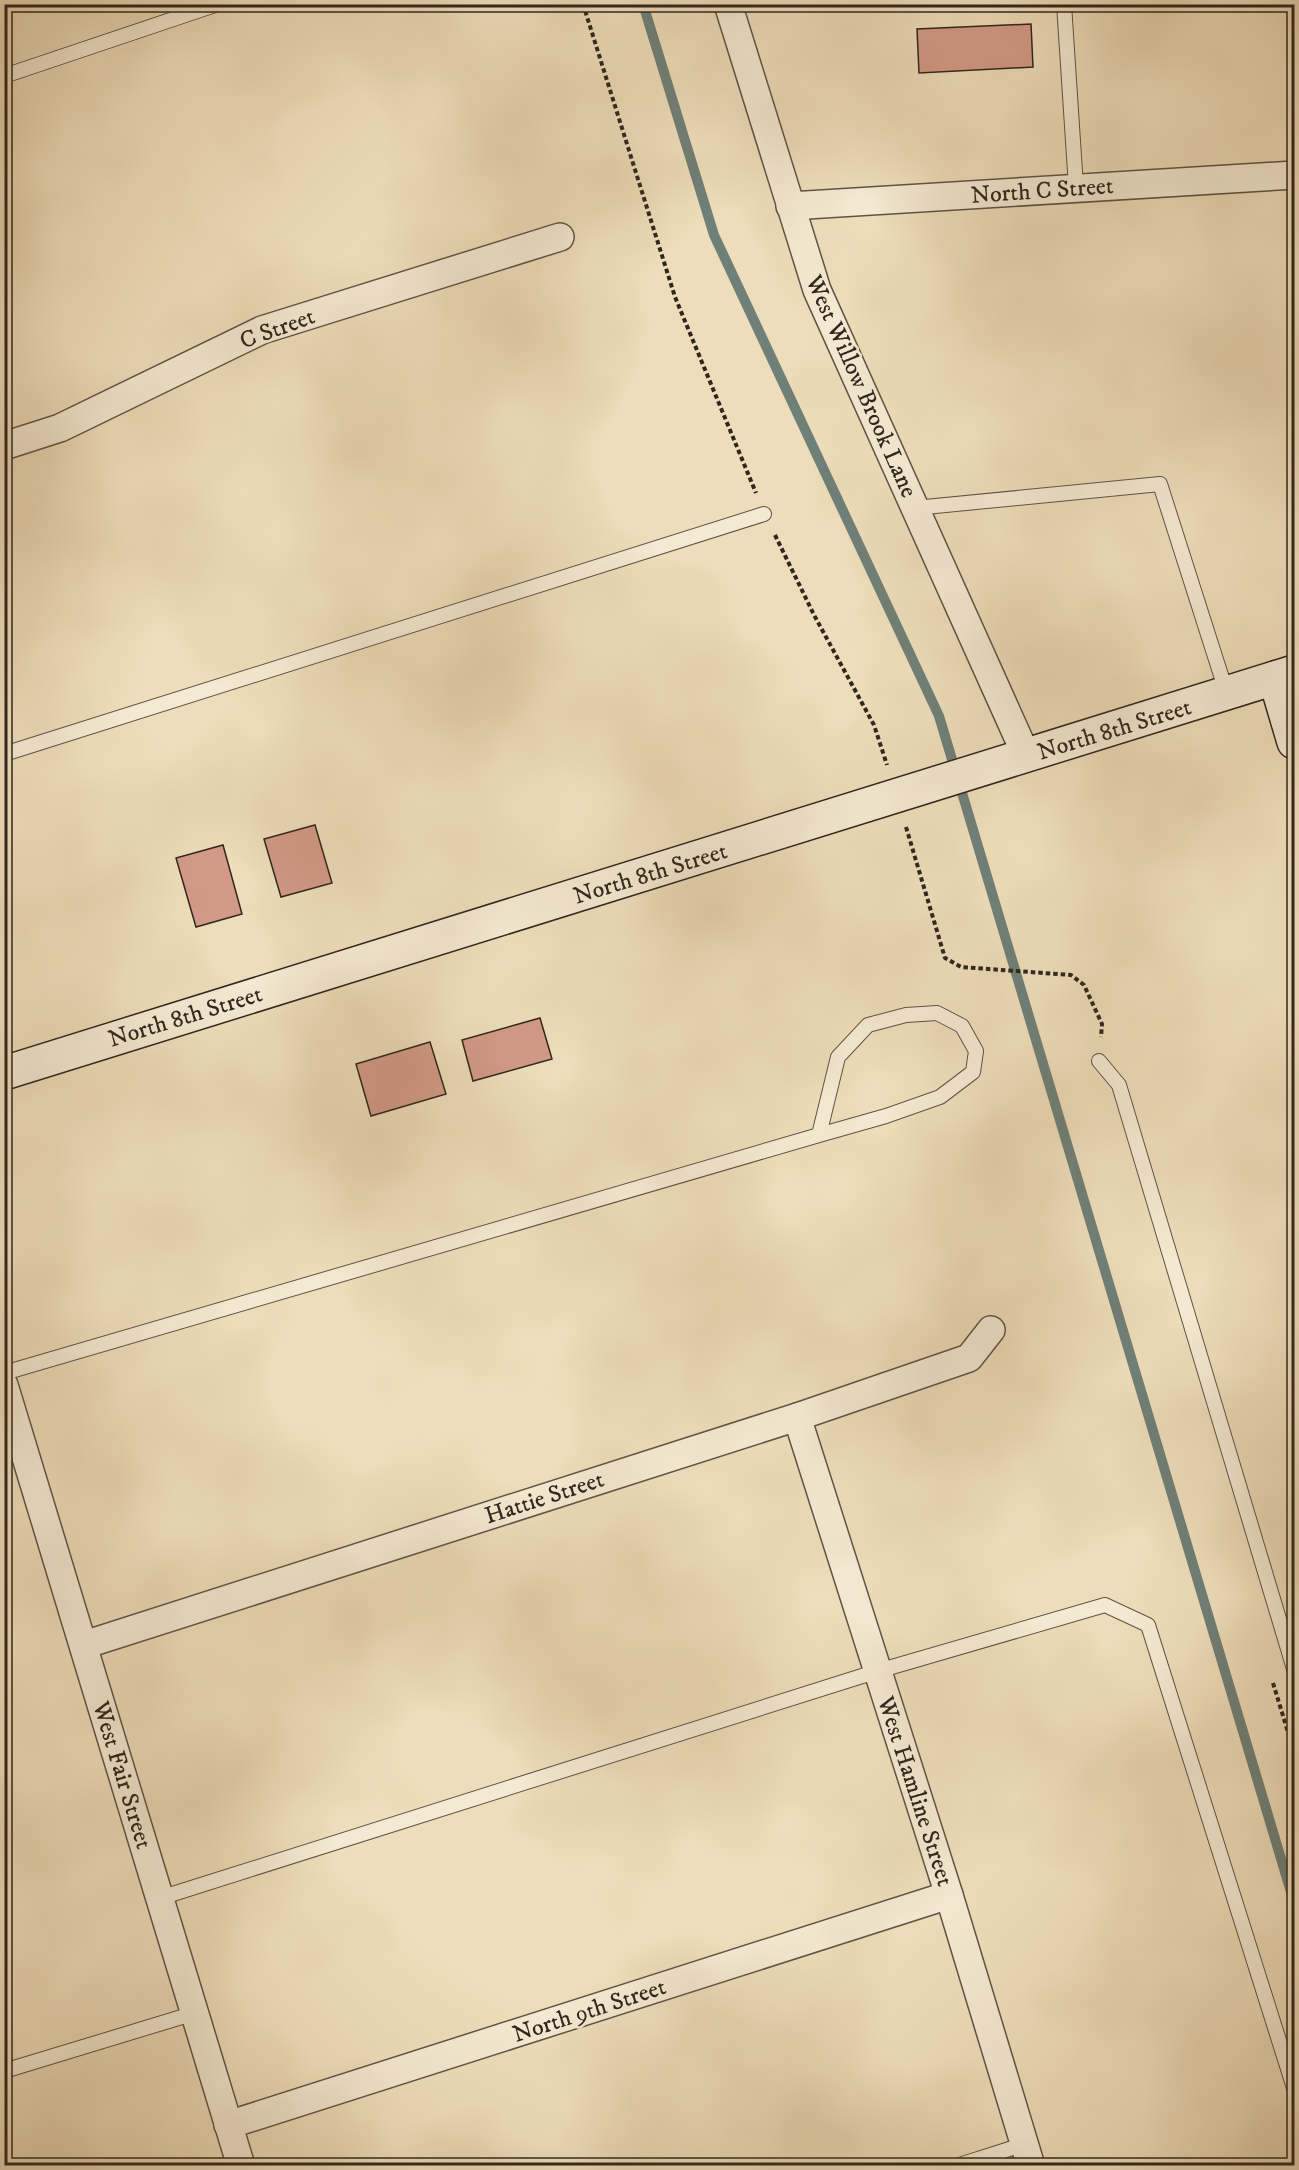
<svg xmlns="http://www.w3.org/2000/svg" width="1299" height="2170" viewBox="0 0 1299 2170" font-family="'IM FELL DW Pica',serif">
<style>
.lines{fill:none;stroke-linecap:round;stroke-linejoin:round}
.stream{stroke:#6f8078;stroke-width:10}
.building{fill:#d39a87;stroke:#2f271d;stroke-width:1.5}
.lane-casing{stroke:#5f5444;stroke-width:16}
.street-casing{stroke:#5f5444;stroke-width:30}
.secondary-casing{stroke:#2f271d;stroke-width:36}
.path{stroke:#2f271d;stroke-width:4;stroke-dasharray:4.5 3;stroke-linecap:butt}
.lane{stroke:#f4e9d2;stroke-width:14}
.street{stroke:#f4e9d2;stroke-width:27}
.secondary{stroke:#f4e9d2;stroke-width:33}
.labels{text-anchor:middle;stroke-width:5;stroke-linejoin:round;paint-order:stroke}
.street-label{font-size:24px;fill:#2f271d;stroke:#f4e9d2}
</style>
<rect width="100%" height="100%" fill="#eeddba"/>
<filter id="stains"><feTurbulence type="fractalNoise" baseFrequency=".00333" numOctaves="4"/><feColorMatrix values="0 0 0 0 .2 0 0 0 0 .09 0 0 0 0 .02 0 0 0 .5 -.17"/></filter>
<radialGradient id="worn" r=".72"><stop offset=".6" stop-color="#630" stop-opacity="0"/><stop offset="1" stop-color="#630" stop-opacity=".3"/></radialGradient>
<g class="lines">
<!-- stream -->
<path class="stream" d="M643 4 714 235 939 716 1294 1902"/>
</g>
<!-- building -->
<g class="building">
<path d="M1031 24 1033 67 919 73 917 29Z"/>
<path d="M315 825 332 883 281 897 264 839Z"/>
<path d="M223 845 242 914 196 927 176 858Z"/>
<path d="M540 1018 552 1059 473 1081 462 1040Z"/>
<path d="M430 1042 446 1094 371 1116 356 1064Z"/>
</g>
<g class="lines">
<!-- lane casing -->
<g class="lane-casing">
<g id="lane">
<path d="M1064 4 1076 187"/>
<path d="M4 76 218 4"/>
<path d="M915 508 1160 484 1227 694"/>
<path d="M4 754 764 514"/>
<path d="M1099 1061 1119 1085 1294 1669"/>
<path d="M4 1373 819 1135 886 1116 940 1097 973 1072 976 1051 962 1026 937 1013 906 1015 868 1025 838 1057 819 1135"/>
<path d="M160 1898 878 1671 1105 1605 1148 1625 1294 2088"/>
<path d="M4 2071 195 2013"/>
<path d="M956 2166 1025 2144"/>
</g>
</g>
<!-- street casing -->
<g class="street-casing">
<g id="street">
<path d="M728 4 817 290 1026 755"/>
<path d="M790 206 1294 175"/>
<path d="M4 446 60 428 262 330 560 237"/>
<path d="M4 1385 241 2166"/>
<path d="M797 1417 949 1895 1031 2166"/>
<path d="M84 1645 797 1417 969 1358 991 1330"/>
<path d="M228 2125 949 1895"/>
</g>
</g>
<!-- secondary casing -->
<g class="secondary-casing">
<g id="secondary">
<path d="M1275 678 1294 742"/>
<path d="M4 1073 1294 672"/>
</g>
</g>
<!-- path -->
<g class="path">
<path d="M583 4 675 297 756 493"/>
<path d="M775 535 814 615 874 725 887 765"/>
<path d="M906 827 945 958 961 967 1071 975 1084 985 1102 1024 1101 1037"/>
<path d="M1273 1683 1294 1752"/>
</g>
<!-- lane -->
<use href="#lane" class="lane"/>
<!-- street -->
<use href="#street" class="street"/>
<!-- secondary -->
<use href="#secondary" class="secondary"/>
</g>
<g class="labels">
<!-- street labels -->
<g class="street-label">
<text transform="translate(1042 190) rotate(-4)" y="8">North C Street</text>
<text transform="translate(277 328) rotate(-20)" y="8">C Street</text>
<text transform="translate(862 386) rotate(66)" y="8">West Willow Brook Lane</text>
<text transform="translate(1114 729) rotate(-17)" y="8">North 8th Street</text>
<text transform="translate(650 873) rotate(-17)" y="8">North 8th Street</text>
<text transform="translate(185 1016) rotate(-17)" y="8">North 8th Street</text>
<text transform="translate(544 1497) rotate(-18)" y="8">Hattie Street</text>
<text transform="translate(123 1775) rotate(73)" y="8">West Fair Street</text>
<text transform="translate(916 1791) rotate(72)" y="8">West Hamline Street</text>
<text transform="translate(589 2010) rotate(-18)" y="8">North 9th Street</text>
</g>
</g>
<!-- margin -->
<rect width="1299" height="2170" fill="none" stroke="#eeddba" stroke-width="24"/>
<rect x="6" y="6" width="1287" height="2158" fill="none" stroke="#2f271d" stroke-width="3"/>
<rect x="12" y="12" width="1275" height="2146" fill="none" stroke="#2f271d" stroke-width="1.5"/>
<rect width="100%" height="100%" filter="url(#stains)"/>
<rect width="100%" height="100%" fill="url(#worn)"/>
</svg>
